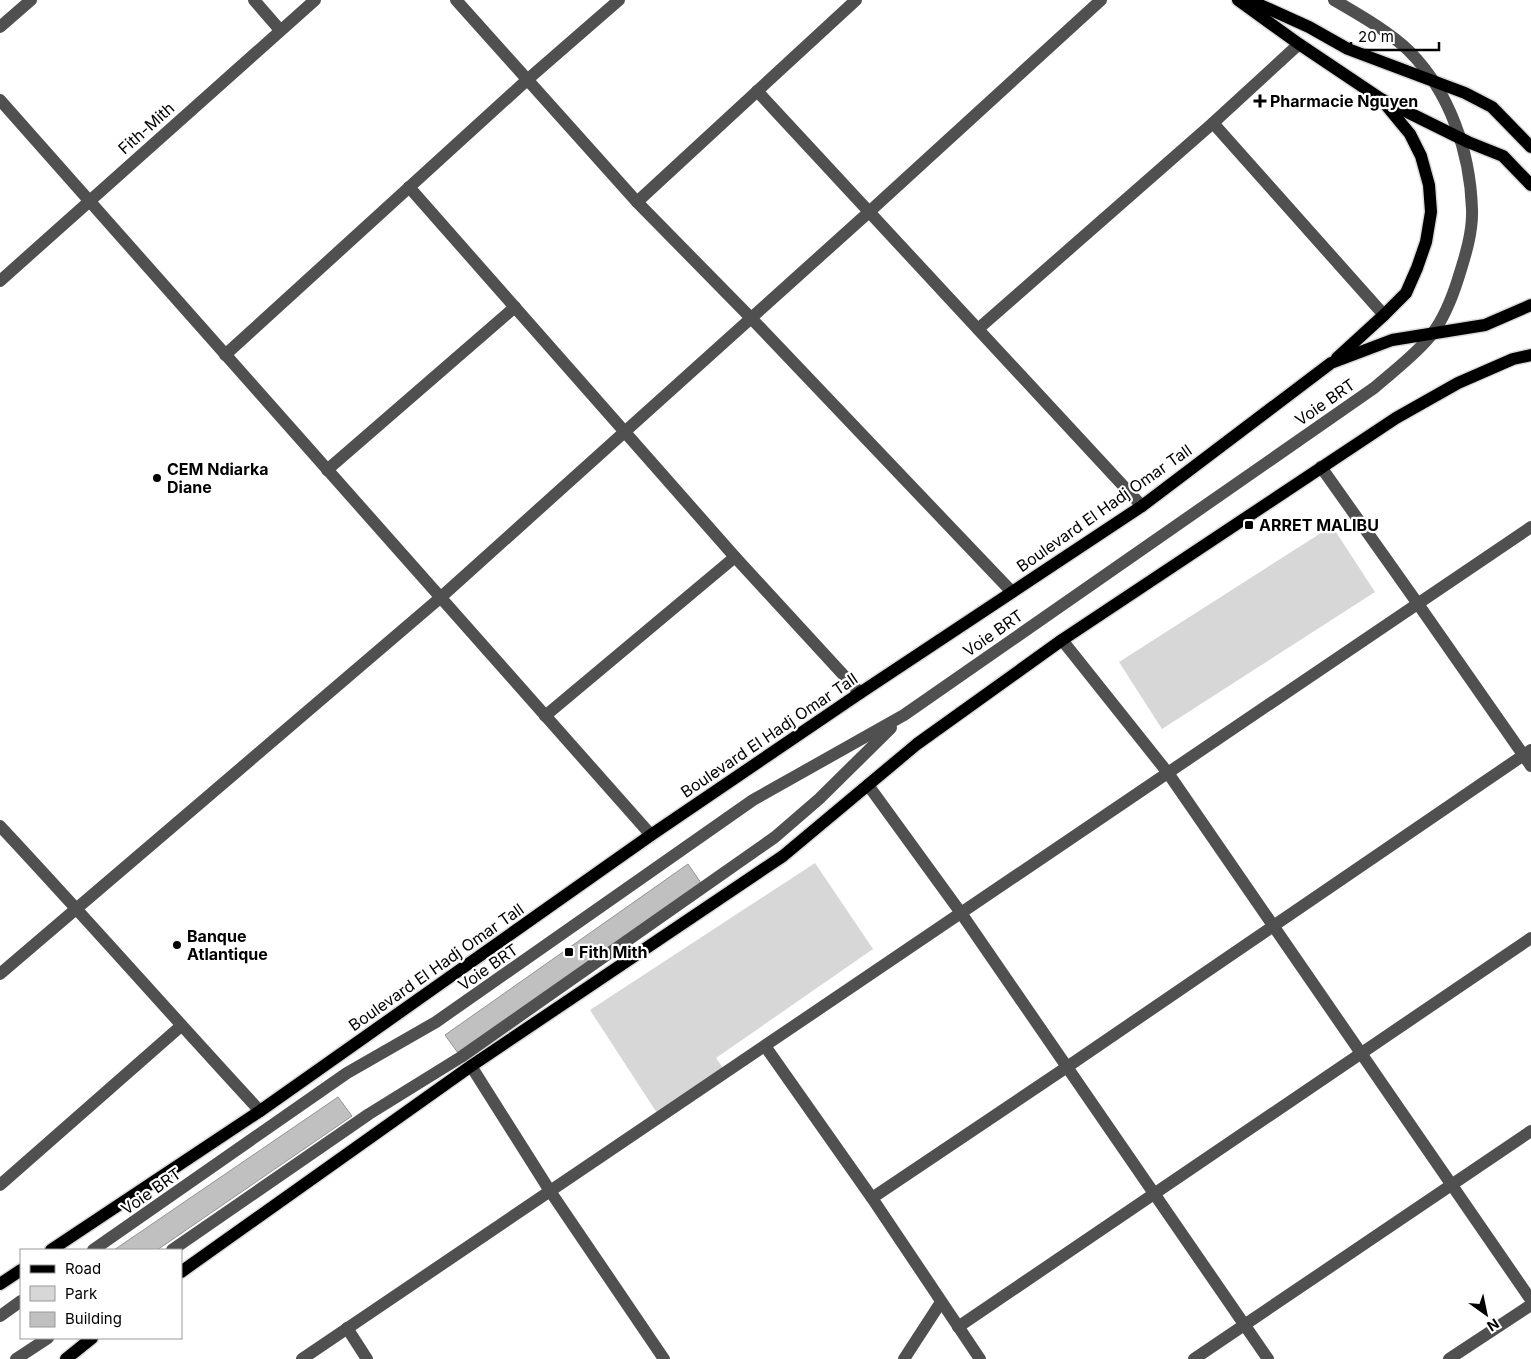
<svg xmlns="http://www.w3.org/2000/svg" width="1531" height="1359" viewBox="0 0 1531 1359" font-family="Inter,sans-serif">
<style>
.green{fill:#d7d7d7}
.building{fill:#c0c0c0;stroke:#949494}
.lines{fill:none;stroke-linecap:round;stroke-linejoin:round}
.major-casing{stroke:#dbdbdb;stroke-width:15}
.minor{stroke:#505050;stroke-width:12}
.major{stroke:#000;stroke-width:12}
.poi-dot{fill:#000;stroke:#fff;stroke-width:2}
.labels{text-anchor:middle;stroke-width:4.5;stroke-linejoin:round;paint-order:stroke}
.poi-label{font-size:16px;font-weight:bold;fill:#000;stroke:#fff;text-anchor:start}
.street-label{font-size:16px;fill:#000;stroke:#fff}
</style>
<rect width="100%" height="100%" fill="#fff"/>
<!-- green -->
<g class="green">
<path d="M1332 526 1375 592 1162 729 1119 662Z"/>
<path d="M815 863 873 949 716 1058 723 1068 657 1113 590 1010Z"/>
</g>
<!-- building -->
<g class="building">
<path d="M688 864 701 883 458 1053 445 1035Z"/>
<path d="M338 1097 352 1116 157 1250H114Z"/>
</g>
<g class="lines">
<!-- major casing -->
<g class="major-casing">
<g id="major">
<path d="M1238 0 1299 44 1381 99 1468 142 1503 156 1531 185"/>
<path d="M1249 0 1309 27 1348 49 1465 93 1492 107 1531 147"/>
<path d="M1337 358 1384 315 1406 293 1417 268 1426 242 1431 212 1429 185 1421 156 1410 134 1386 105"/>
<path d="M51 1250 260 1111 651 835 860 693 1142 506 1331 363 1392 340 1485 325 1531 305"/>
<path d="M181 1272 471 1066 783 856 917 744 1062 640 1396 418 1458 383 1513 359 1531 355"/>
<path d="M0 1284 21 1270"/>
<path d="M66 1359 92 1338"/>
</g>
</g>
<!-- minor -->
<g class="minor">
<path d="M254 0 280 30"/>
<path d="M456 0 637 202 751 318 1012 592"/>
<path d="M0 27 31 0"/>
<path d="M757 91 1142 506"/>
<path d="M0 100 651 835"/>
<path d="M1213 123 1384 315"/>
<path d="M409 187 735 557 860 693"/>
<path d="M637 202 856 0"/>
<path d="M0 281 315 0"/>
<path d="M978 329 1213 123 1299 44"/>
<path d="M225 355 527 80 619 0"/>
<path d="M1321 467 1418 604 1531 766"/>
<path d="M327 470 515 307"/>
<path d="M1062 640 1168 773 1531 1300"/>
<path d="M545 716 735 557"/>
<path d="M868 785 961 913 1268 1359"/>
<path d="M0 826C88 920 173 1017 260 1111"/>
<path d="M0 974 440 598 869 212 1101 0"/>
<path d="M765 1046 872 1198 980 1359"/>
<path d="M471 1066 550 1191 664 1359"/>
<path d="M0 1185 181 1026"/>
<path d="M872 1198 1067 1067 1531 750"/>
<path d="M93 1250 347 1073 436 1022 753 800 904 715 1374 388C1392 372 1418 353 1432 334 1444 318 1452 298 1458 279 1465 257 1473 232 1472 209 1470 152 1450 92 1409 51 1390 32 1358 14 1334 0"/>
<path d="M172 1250 369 1114 461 1057 775 837 819 799 891 728"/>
<path d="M0 1316 21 1301"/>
<path d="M958 1327 1531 938"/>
<path d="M347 1328 367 1359"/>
<path d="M16 1359 48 1338"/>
<path d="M302 1359 1531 527"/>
<path d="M904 1359 941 1302"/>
<path d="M1194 1359 1531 1131"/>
<path d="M1449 1359 1531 1305"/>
</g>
<!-- major -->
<use href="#major" class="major"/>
</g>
<!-- markers -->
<g class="poi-dot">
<path d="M1257.5 93.5h5v5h5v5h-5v5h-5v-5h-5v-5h5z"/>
<circle cx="157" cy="478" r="5"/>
<rect x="1244" y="520" width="10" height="10" rx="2.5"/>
<circle cx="177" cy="945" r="5"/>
<rect x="564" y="947" width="10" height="10" rx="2.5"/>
</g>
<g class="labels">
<!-- poi labels -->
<g class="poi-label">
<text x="1270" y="107">Pharmacie Nguyen</text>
<text x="167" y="475">CEM Ndiarka<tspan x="167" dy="18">Diane</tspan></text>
<text x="1259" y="531">ARRET MALIBU</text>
<text x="187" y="942">Banque<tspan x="187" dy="18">Atlantique</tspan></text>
<text x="579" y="958">Fith Mith</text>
</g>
<!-- street labels -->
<g class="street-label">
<text transform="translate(146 128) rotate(-42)" y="6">Fith-Mith</text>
<text transform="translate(1325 402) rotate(-35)" y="6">Voie BRT</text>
<text transform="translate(1104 508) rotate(-35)" y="6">Boulevard El Hadj Omar Tall</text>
<text transform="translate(993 633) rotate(-35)" y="6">Voie BRT</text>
<text transform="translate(769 735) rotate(-34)" y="6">Boulevard El Hadj Omar Tall</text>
<text transform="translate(436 967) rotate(-35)" y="6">Boulevard El Hadj Omar Tall</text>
<text transform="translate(488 967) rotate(-35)" y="6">Voie BRT</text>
<text transform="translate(151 1191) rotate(-35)" y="6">Voie BRT</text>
</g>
</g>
<!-- legend -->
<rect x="20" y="1249" width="162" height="90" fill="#ffffff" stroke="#999999"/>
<rect x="30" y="1265" width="25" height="8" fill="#000000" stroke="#999999"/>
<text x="65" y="1274" font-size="15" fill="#000000">Road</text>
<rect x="30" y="1286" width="25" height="15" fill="#d7d7d7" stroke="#999999"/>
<text x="65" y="1299" font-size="15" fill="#000000">Park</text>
<rect x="30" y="1312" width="25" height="15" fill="#c0c0c0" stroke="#999999"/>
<text x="65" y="1324" font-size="15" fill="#000000">Building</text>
<!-- north arrow -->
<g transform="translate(1486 1314) rotate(147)" stroke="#ffffff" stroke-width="4" paint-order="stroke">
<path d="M0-4L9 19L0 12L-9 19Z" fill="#000000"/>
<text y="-8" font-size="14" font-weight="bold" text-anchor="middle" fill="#000000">N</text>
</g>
<!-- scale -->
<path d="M1351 42v8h88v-8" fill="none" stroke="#000000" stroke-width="2.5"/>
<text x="1358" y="42" font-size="15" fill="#000000" stroke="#ffffff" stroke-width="4" paint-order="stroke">20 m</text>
</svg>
